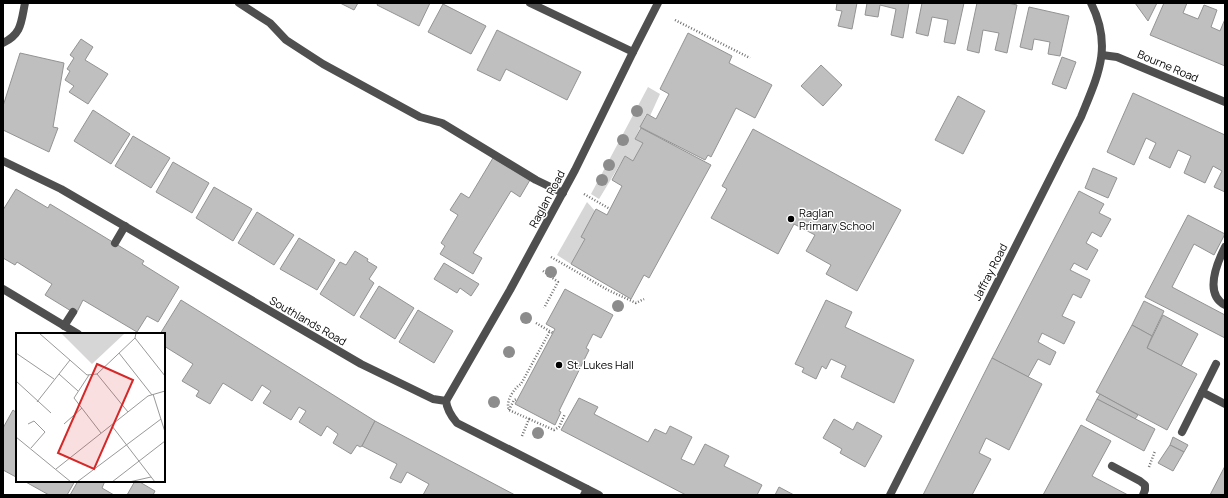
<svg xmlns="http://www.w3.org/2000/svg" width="1228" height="498" viewBox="0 0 1228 498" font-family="Manrope,sans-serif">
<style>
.green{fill:#d6d6d6}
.building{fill:#bfbfbf;stroke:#939393}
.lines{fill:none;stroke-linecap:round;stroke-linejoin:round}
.path{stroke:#717171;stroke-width:2.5;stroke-dasharray:1 2;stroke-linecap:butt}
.service{stroke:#4f4f4f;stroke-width:8}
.minor{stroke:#4f4f4f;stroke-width:8}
.tertiary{stroke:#4f4f4f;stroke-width:8}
.tree{fill:#8c8c8c}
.poi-dot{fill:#000;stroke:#fff;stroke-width:1.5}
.labels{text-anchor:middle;stroke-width:3;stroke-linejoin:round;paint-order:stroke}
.street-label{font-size:11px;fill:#000;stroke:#fff}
.poi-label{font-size:11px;fill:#000;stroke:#fff;text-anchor:start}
.inset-road{fill:none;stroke:#999;stroke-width:1}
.view{fill:#d62828;fill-opacity:0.15;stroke:#d62828;stroke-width:2}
.inset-edge{fill:none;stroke:#000;stroke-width:2}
</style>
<rect width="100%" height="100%" fill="#fff"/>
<!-- green -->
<g class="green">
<path d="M648 87 660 94 650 116 646 114 635 139 643 143 633 161 625 156 599 199 591 194Z"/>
<path d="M587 202 595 211 585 239 571 264 557 255Z"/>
</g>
<!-- building -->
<g class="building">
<path d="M340 3H358L354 10Z"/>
<path d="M378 3H430L419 26 377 5Z"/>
<path d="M837 3H857L852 29 838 26 842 11 836 10Z"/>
<path d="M867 3H909L903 38 891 35 896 9 880 5 878 17 865 15Z"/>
<path d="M922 3H964L955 44 944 42 948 20 932 17 928 36 916 33Z"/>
<path d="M977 3H1008L1017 5 1007 53 995 50 999 33 983 30 979 53 967 50Z"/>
<path d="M1135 3H1157L1148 21Z"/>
<path d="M1164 3H1187L1183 13 1198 19 1204 5 1217 10 1211 27 1220 31 1225 19V66L1150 35Z"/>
<path d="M443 4 486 26 471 54 428 32Z"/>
<path d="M1029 7 1069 16 1060 56 1048 54 1050 42 1034 39 1032 50 1020 47Z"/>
<path d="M497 30 581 72 567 100 506 69 500 81 477 70Z"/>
<path d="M688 33 732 56 729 63 772 85 755 118 736 108 711 157 708 155 705 160 640 127 647 114 656 119 669 94 660 89Z"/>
<path d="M81 39 93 47 85 60 108 74 88 104 69 92 74 86 65 80 70 71 67 69 74 58 70 55Z"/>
<path d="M20 53 64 63 53 127 58 128 49 152 3 130V106Z"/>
<path d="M1062 57 1076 62 1066 89 1052 84Z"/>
<path d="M821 65 842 85 823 106 801 86Z"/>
<path d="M1133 93 1225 135V192L1214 187 1222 171 1213 166 1205 183 1184 173 1191 156 1178 150 1170 168 1149 158 1156 143 1146 138 1134 165 1107 152Z"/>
<path d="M958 96 985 111 963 154 935 140Z"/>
<path d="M93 110 130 134 111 164 74 141Z"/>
<path d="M641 128 711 165 649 278 644 275 631 299 571 264 585 239 581 237 596 209 607 215 622 186 612 180 625 156 633 161 643 143 635 139Z"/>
<path d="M753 129 901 210 857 291 826 274 831 265 806 251 815 235 794 224 778 254 711 218 727 189 722 186Z"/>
<path d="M133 136 170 158 151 188 115 166Z"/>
<path d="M493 158 530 180 520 197 511 191 473 253 482 258 473 274 440 254 445 246 441 243 458 215 450 210 461 193 469 198Z"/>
<path d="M173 162 209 183 192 213 156 192Z"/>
<path d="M1093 168 1117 178 1108 198 1085 188Z"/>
<path d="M214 187 252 209 233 241 196 218Z"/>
<path d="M16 189 48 208 50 204 144 261 142 264 179 287 158 322 147 316 137 332 83 300 76 314 45 295 52 284 17 262 15 265 3 258V210Z"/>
<path d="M1079 191 1104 204 1099 213 1111 219 1101 237 1092 232 1086 243 1098 250 1087 270 1074 263 1070 270 1090 280 1081 298 1073 294 1062 316 1075 322 1064 344 1042 333 1038 342 1056 352 1050 365 1038 359 1028 377 992 358Z"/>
<path d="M257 212 294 235 274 265 238 243Z"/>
<path d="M1188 215 1225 234 1214 255 1194 244 1172 287 1225 315V338L1145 297Z"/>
<path d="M299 238 335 260 317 290 280 269Z"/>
<path d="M355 251 368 259 367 261 377 267 369 279 374 283 354 316 320 294 340 262 346 265Z"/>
<path d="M444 263 479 284 471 296 460 288 457 293 434 279Z"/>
<path d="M379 286 414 308 395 339 360 317Z"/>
<path d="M565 289 613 315 601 338 593 334 586 348 589 350 559 411 561 412 555 425 515 404 555 329 546 324Z"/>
<path d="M181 300 375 421 362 446 360 447 357 445 351 454 333 443 338 434 327 426 321 436 299 422 306 411 299 407 291 420 263 403 271 391 262 385 252 401 223 383 210 404 196 396 199 391 182 381 193 364 164 346V334H160Z"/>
<path d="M826 300 852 312 845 327 914 360 894 403 841 377 846 366 831 359 826 369 822 366 816 379 802 372 804 368 795 364Z"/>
<path d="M1144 301 1164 311 1152 336 1132 325Z"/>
<path d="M418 310 453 331 434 363 399 342Z"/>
<path d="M1163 315 1198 334 1181 366 1147 348Z"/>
<path d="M1132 325 1152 336 1147 348 1197 374 1167 430 1096 392Z"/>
<path d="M992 358 1042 384 1009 450 986 438 979 453 991 459 972 495H923Z"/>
<path d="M1100 394 1138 415 1135 419 1097 399Z"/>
<path d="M579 398 598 407 594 414 648 442 655 429 666 434 670 426 692 437 681 459 694 465 705 444 729 456 724 466 762 485 757 495H686L561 430Z"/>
<path d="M1097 399 1155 429 1144 451 1086 420Z"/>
<path d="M13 410 17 413V474L16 477 3 470V428Z"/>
<path d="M834 419 853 430 857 422 882 436 865 467 840 453 842 449 823 438Z"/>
<path d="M375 421 515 495H423L429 484 407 472 401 483 390 478 397 464 362 446Z"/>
<path d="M1081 425 1111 441 1092 476 1128 495H1043Z"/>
<path d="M1173 437 1188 445 1184 452 1170 445Z"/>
<path d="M1170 445 1184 452 1173 471 1158 463Z"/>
<path d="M1225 466V495H1210Z"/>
<path d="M24 481H75L67 495H49Z"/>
<path d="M78 481H105L102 488 114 495H70Z"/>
<path d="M135 481H138L155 491 153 495H127Z"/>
<path d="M779 487 794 495H775Z"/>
</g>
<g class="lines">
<!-- path -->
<g class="path">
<path d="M675 20 750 58"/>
<path d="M584 194 610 209"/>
<path d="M551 257 608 290 636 303 644 299"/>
<path d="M543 271 558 282 544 308"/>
<path d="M536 323 553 333"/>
<path d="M509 410 514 400 517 399"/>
<path d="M529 419 554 430 559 427 565 414"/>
<path d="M522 436 529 419 509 410C505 402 514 388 521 384L550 331"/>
<path d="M1149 467 1155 451"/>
</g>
<!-- service -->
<g class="service">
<path d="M239 3 270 23 286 40 323 64 420 117 442 123 536 180 563 193"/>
<path d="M3 43C22 34 21 22 25 3"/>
<path d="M115 243 125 226"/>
<path d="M1225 247C1217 263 1204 294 1225 305"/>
<path d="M3 289 78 334"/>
<path d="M64 326 73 312"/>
<path d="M1202 392 1216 364"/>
<path d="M1182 432 1202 392 1225 404"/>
<path d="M1112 466 1140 481 1145 485V490L1143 495"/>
</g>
<!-- minor -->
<g class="minor">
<path d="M530 3 633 52"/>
<path d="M1102 55 1117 57 1225 102"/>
<path d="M446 401 510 290 575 170 633 52 658 3"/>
<path d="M584 495 587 489"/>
<path d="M890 495 1081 117C1098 75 1113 47 1091 3"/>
</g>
<!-- tertiary -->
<path class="tertiary" d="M3 161 61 189 361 364 433 399 446 401C447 410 451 416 457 423L599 495"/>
</g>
<!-- trees -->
<g class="tree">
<circle cx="637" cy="111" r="6"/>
<circle cx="623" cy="140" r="6"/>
<circle cx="609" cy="165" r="6"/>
<circle cx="602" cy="180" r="6"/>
<circle cx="551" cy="272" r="6"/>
<circle cx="618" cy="306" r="6"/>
<circle cx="526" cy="318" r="6"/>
<circle cx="509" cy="352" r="6"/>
<circle cx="494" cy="402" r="6"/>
<circle cx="538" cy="433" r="6"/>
</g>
<!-- markers -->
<g class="poi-dot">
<circle cx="791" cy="219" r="4"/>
<circle cx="559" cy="365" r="4"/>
</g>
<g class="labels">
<!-- street labels -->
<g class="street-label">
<text transform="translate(1168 66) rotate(23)" y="4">Bourne Road</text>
<text transform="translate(547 199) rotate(-62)" y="4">Raglan Road</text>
<text transform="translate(990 272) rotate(-63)" y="4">Jaffray Road</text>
<text transform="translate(308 321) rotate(30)" y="4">Southlands Road</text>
</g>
<!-- poi labels -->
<g class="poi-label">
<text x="799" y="217">Raglan<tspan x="799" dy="13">Primary School</tspan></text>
<text x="567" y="369">St. Lukes Hall</text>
</g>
</g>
<!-- overview -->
<g transform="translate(16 333)">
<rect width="149" height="149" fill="#fff"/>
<path d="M45 0H107L108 1 76 31Z" fill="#d6d6d6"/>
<path class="inset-road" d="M23 0 71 42 81 41M119 5 149 43M0 20 38 46M103 20 136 62M43 41 62 58M81 41 119 5 120 0M81 41 112 79M73 42 58 65 85 100M0 48 35 80M137 61 149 99M21 69 54 27M12 91 18 88 29 99 15 115M48 91 66 75M96 93 139 149M0 104 55 149M40 136 132 63 149 58M61 149 145 86M96 149 149 108M113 149 135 144"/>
<path class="view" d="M81 31 117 47 78 136 42 120Z"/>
<rect width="149" height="149" class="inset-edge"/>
</g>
<!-- border -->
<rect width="1228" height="498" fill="none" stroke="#000000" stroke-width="8"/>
</svg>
